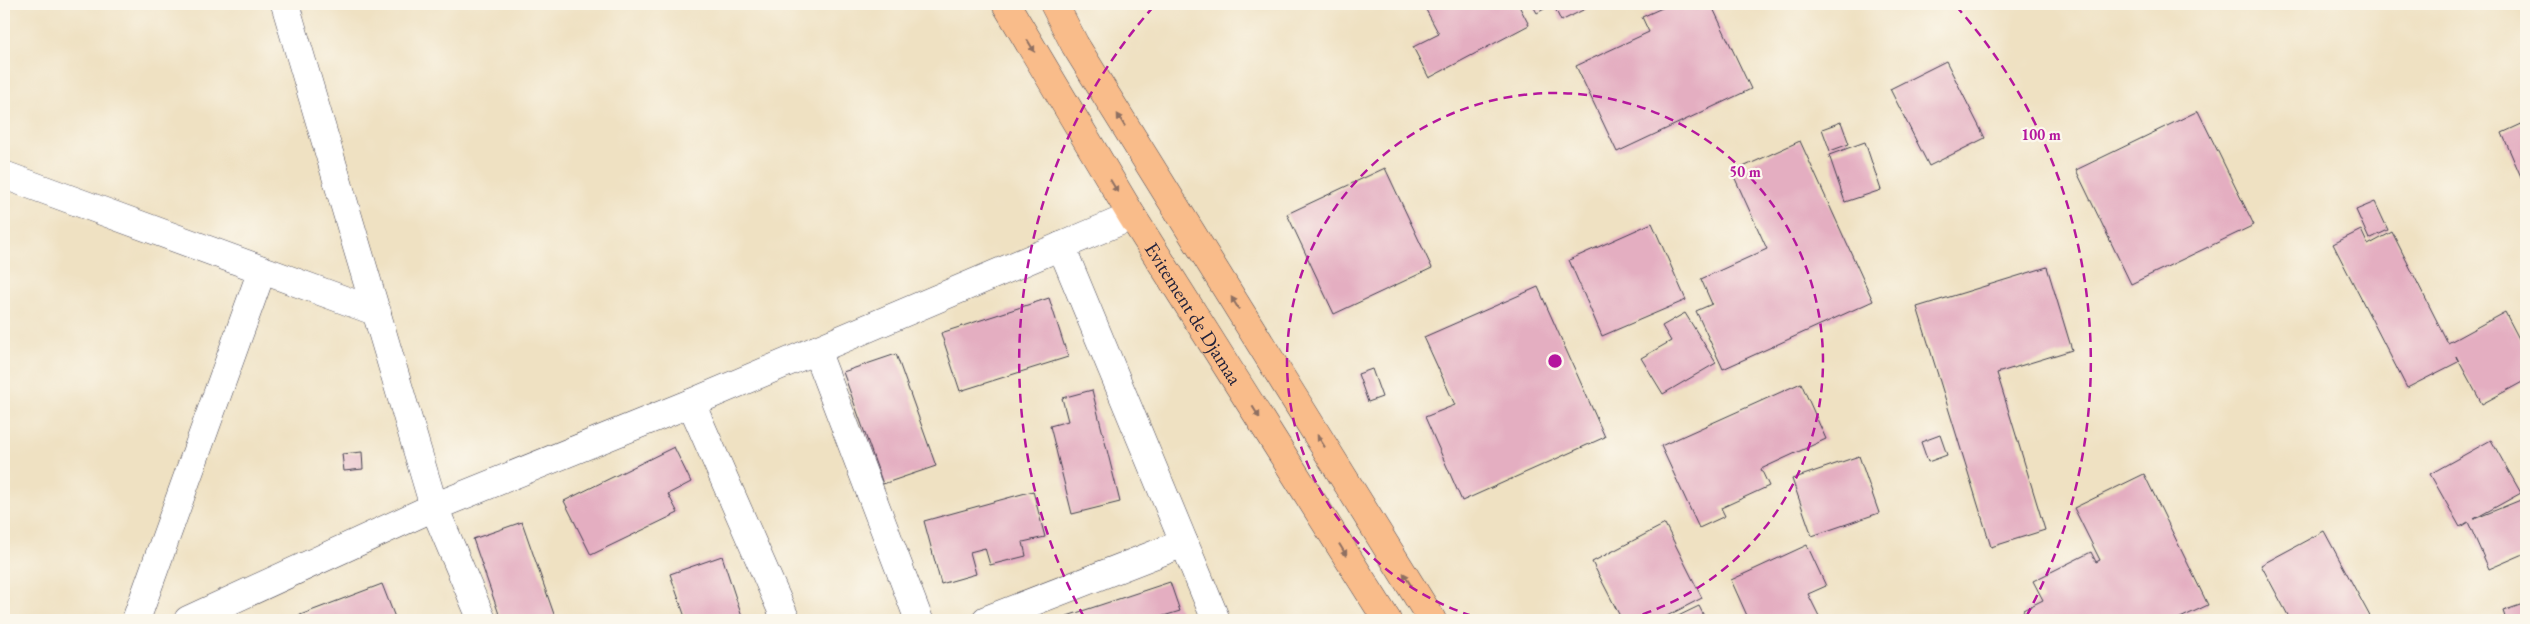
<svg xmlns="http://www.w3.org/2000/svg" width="2530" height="624" viewBox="0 0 2530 624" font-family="'EB Garamond',serif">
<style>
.building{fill:#e4aec1}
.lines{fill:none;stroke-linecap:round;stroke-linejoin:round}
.street-casing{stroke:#413f4f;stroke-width:29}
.primary-casing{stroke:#413f4f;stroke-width:29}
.street{stroke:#fff;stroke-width:28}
.primary{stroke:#f9bc8a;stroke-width:28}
.oneway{fill:#8e6f62}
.ring{fill:none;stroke:#b5179e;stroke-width:2.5;stroke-dasharray:9 6}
.labels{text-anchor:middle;stroke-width:4.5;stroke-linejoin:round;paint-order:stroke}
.street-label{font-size:20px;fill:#22223b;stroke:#fbf7ec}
.centre{fill:#b5179e;stroke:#fbf7ec;stroke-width:2.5}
.ring-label{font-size:15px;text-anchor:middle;font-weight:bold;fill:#b5179e;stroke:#fbf7ec;stroke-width:4.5;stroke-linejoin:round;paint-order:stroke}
</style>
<rect width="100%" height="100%" fill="#fbf7ec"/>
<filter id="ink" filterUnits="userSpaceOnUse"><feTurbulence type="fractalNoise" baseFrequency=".02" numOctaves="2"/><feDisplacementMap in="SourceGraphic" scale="10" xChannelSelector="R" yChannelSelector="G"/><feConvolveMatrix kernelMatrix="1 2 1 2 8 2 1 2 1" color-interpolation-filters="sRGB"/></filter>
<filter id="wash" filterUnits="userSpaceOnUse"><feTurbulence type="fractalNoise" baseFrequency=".0096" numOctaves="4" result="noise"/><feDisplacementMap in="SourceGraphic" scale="20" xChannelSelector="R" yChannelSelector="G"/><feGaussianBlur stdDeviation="1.12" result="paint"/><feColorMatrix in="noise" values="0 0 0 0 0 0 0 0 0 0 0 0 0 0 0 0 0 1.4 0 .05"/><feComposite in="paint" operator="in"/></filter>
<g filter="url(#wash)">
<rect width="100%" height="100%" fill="#efe1c2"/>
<g id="blocks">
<!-- building -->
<g class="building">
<path d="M1433 4H1518L1529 25 1429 78 1413 47 1439 34 1425 8Z"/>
<path d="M1532 4H1595L1561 21 1553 4 1537 13Z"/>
<path d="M1671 4H1711L1751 89 1617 152 1576 66 1649 32 1642 17Z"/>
<path d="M1946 61 1985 138 1929 166 1890 89Z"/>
<path d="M2198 111 2254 225 2131 284 2076 170Z"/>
<path d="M1841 122 1849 144 1830 151 1822 129Z"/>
<path d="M2526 122V185L2525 186 2502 133Z"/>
<path d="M1800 141 1873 301 1723 369 1696 311 1712 304 1701 279 1767 249 1732 172Z"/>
<path d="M1865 142 1881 190 1845 202 1829 155Z"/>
<path d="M1385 168 1432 268 1334 314 1287 214Z"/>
<path d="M2375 202 2388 230 2369 239 2356 210Z"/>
<path d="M1652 223 1686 300 1602 336 1569 260Z"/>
<path d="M2361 230 2368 245 2392 232 2448 343 2505 312 2526 352V380L2482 404 2456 356 2458 362 2407 388 2333 244Z"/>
<path d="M2047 267 2072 350 1997 373 2045 530 1991 547 1917 307Z"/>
<path d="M1538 287 1605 437 1462 501 1425 417 1455 405 1424 337Z"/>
<path d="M1049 298 1068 357 960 391 941 333Z"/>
<path d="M1685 313 1716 363 1663 394 1641 358 1671 341 1662 326Z"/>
<path d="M896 354 936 466 883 484 843 372Z"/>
<path d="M1372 369 1382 397 1368 402 1358 374Z"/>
<path d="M1801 383 1826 439 1761 469 1769 486 1721 508 1725 516 1699 528 1661 446Z"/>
<path d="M1092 390 1120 502 1072 514 1050 426 1068 421 1062 398Z"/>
<path d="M1940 435 1947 455 1928 462 1921 442Z"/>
<path d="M2491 440 2521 493 2474 519 2523 499 2526 507V553L2489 569 2468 522 2460 527 2430 474Z"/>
<path d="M674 447 691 482 668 494 678 513 591 555 564 501Z"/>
<path d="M362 452 363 469 344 471 342 454Z"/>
<path d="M1859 456 1879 513 1812 536 1792 479Z"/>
<path d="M2144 474 2208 605 2176 620H2028L2023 610 2043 600 2033 581 2091 552 2096 562 2100 560 2074 508Z"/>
<path d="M1033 491 1045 537 1023 542 1026 556 990 565 985 548 970 552 976 574 941 584 924 521Z"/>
<path d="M522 522 556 620H501L473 539Z"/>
<path d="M1665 524 1702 598 1659 620H1622L1592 562Z"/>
<path d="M2324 531 2372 620H2287L2290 619 2261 565Z"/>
<path d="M1807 545 1826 586 1808 594 1821 620H1749L1731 580Z"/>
<path d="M722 556 743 620H686L670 574Z"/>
<path d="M1170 582 1180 611 1157 618 1158 620H1062L1061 618Z"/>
<path d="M382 584 396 620H287Z"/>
<path d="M2526 603V620H2506L2503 611Z"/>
<path d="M1699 606 1706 620H1670Z"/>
</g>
</g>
</g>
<g filter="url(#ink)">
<use href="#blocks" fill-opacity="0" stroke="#413f4f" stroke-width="1"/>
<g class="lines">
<!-- street casing -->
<g class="street-casing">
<g id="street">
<path d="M285 4 434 507 482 620"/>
<path d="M4 175 377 312"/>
<path d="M1061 246 1216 620"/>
<path d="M816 350 919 620"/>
<path d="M691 403 786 620"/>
<path d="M136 620 262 270"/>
<path d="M188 620 434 507 691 403 1132 216"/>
<path d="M986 620 1184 543"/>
</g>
</g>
<!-- primary casing -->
<g class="primary-casing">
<g id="primary">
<path id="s1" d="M1006 4 1132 216 1387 620"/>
<path d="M1054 4 1075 45 1432 620"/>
</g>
</g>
<!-- street -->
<use href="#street" class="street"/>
<!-- primary -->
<use href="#primary" class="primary"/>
</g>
<!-- one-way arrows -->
<defs><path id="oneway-solid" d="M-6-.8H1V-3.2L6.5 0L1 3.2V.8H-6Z" transform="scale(1.25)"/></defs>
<g class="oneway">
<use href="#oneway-solid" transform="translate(1031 46) rotate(59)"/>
<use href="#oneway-solid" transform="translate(1121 120) rotate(-122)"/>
<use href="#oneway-solid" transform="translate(1114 186) rotate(59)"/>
<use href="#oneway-solid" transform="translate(1235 303) rotate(-122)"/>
<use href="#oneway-solid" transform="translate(1256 412) rotate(58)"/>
<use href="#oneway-solid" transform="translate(1321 441) rotate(-122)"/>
<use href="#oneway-solid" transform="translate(1343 550) rotate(58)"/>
<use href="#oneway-solid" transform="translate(1407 579) rotate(-122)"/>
</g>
</g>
<!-- distance rings -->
<g class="ring">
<path d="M1486 620A268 268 0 1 1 1624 620"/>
<path d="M1084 617A536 536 0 0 1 1154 6M1956 6A536 536 0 0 1 2026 617"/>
</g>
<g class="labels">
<!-- street labels -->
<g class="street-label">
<text dy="7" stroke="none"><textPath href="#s1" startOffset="362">Evitement de Djamaa</textPath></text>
</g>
</g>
<circle cx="1555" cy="361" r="8" class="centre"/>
<g class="ring-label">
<text x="2041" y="140">100 m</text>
<text x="1745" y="177">50 m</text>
</g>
<!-- margin -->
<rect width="2530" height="624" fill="none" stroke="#fbf7ec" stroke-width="20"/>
</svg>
